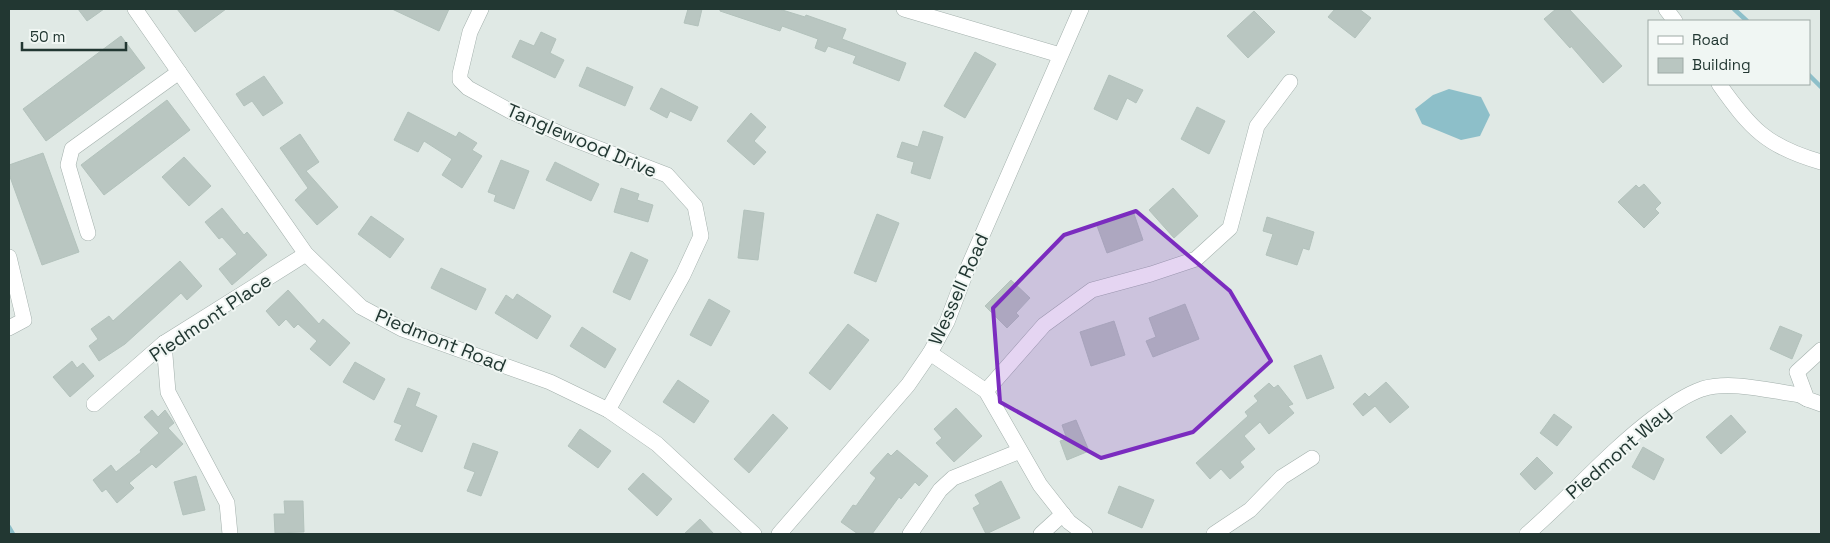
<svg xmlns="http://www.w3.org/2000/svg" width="1830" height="543" viewBox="0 0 1830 543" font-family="'Space Grotesk',sans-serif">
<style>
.water{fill:#8dbfc9}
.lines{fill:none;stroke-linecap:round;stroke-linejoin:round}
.stream{stroke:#8dbfc9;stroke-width:4.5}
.building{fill:#b9c6c1;stroke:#b3c2bc}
.minor-casing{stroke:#a3b0ac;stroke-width:16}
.minor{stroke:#fff;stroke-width:15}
.marked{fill:#7b2cbf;fill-opacity:0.2;stroke:#7b2cbf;stroke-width:4;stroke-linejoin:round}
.labels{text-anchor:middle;stroke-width:4;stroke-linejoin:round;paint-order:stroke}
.street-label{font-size:19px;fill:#223732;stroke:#f0f6f3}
</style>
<rect width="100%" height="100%" fill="#e0e9e5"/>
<!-- water -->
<path class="water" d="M1449 89 1481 97 1490 115 1480 136 1461 140 1422 124 1415 109 1433 95Z"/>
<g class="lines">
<!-- stream -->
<g class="stream">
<path d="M1734 9 1747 21"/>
<path d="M1809 75 1821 87"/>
<path d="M9 527 13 534"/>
</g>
</g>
<!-- building -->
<g class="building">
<path d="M78 9H104L87 21Z"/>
<path d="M177 9H226L195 32Z"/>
<path d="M392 9H449L439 31Z"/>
<path d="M688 9H702L698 26 684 23Z"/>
<path d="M720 9H779L805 17 806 15 846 29 842 39 906 63 899 81 853 63 856 56 828 46 825 52 815 48 818 39 782 26 780 31 720 11Z"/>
<path d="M1335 9H1359L1371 18 1355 38 1328 17Z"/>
<path d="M1556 9H1569L1622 66 1603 83 1571 46 1570 48 1544 19Z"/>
<path d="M1254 11 1275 32 1248 58 1227 36Z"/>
<path d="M541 32 556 39 550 53 564 60 555 78 512 57 520 40 534 46Z"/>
<path d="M121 36 145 68 46 141 23 109Z"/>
<path d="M975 52 996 64 965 118 944 106Z"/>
<path d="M587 67 633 87 625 106 579 86Z"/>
<path d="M1109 75 1143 90 1136 103 1127 98 1117 120 1094 109Z"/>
<path d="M264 76 283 103 263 116 252 101 244 106 236 94Z"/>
<path d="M661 88 698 107 691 121 670 111 667 118 650 109Z"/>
<path d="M167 100 190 130 104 195 81 165Z"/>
<path d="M1197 107 1225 121 1209 154 1181 139Z"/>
<path d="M408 112 456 137 459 132 477 143 472 150 482 156 462 188 442 175 452 159 424 141 418 152 394 140Z"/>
<path d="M751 113 766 127 754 141 766 152 754 165 727 141Z"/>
<path d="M923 131 943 137 930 179 911 173 914 162 897 157 902 142 918 147Z"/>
<path d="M300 134 319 162 306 171 338 207 317 225 295 200 308 188 280 148Z"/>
<path d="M43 153 79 252 42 265 9 174V165Z"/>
<path d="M184 157 211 186 189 206 162 177Z"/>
<path d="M501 160 529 171 514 209 494 201 496 195 488 192Z"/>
<path d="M555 162 599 184 591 201 546 180Z"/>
<path d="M1644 184 1661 203 1655 209 1659 213 1644 228 1618 202 1636 185 1639 188Z"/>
<path d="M621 188 639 194 637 200 653 205 648 222 614 212Z"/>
<path d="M1173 188 1198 216 1174 238 1149 210Z"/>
<path d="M222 208 244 235 247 232 267 255 232 285 219 269 237 254 222 237 219 239 205 222Z"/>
<path d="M744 210 764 213 758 260 738 258Z"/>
<path d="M1133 211 1143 240 1107 253 1096 223Z"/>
<path d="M877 214 899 223 876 282 854 273Z"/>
<path d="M371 216 404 239 390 258 358 234Z"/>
<path d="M1267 217 1314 232 1309 250 1303 248 1297 265 1266 255 1273 234 1263 231Z"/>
<path d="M631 252 648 260 630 300 613 292Z"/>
<path d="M180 261 202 286 187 300 181 293 125 344 99 361 89 346 98 339 91 329 109 316 113 321Z"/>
<path d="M441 268 486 289 476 310 431 288Z"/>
<path d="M1011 280 1030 298 1016 313 1019 316 1007 328 985 306Z"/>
<path d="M288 290 319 324 323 319 350 343 330 366 310 349 317 341 298 324 294 328 286 319 279 326 266 311Z"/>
<path d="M517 294 551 316 537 339 495 313 506 295 513 300Z"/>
<path d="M709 299 730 311 711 346 690 335Z"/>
<path d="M1185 304 1199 339 1153 357 1146 341 1156 337 1149 318Z"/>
<path d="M1114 321 1125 355 1091 366 1080 332Z"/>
<path d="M848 324 869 340 830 390 809 373Z"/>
<path d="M1780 326 1802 335 1792 359 1770 349Z"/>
<path d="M582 327 616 349 605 368 570 346Z"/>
<path d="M1321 355 1334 388 1307 399 1294 366Z"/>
<path d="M72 361 77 368 83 363 94 376 70 397 53 377Z"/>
<path d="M355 362 385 379 374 400 343 382Z"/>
<path d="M678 380 709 401 694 423 663 402Z"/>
<path d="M1386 382 1409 407 1390 423 1375 406 1363 416 1353 404 1365 393 1369 397Z"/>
<path d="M1269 383 1274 388 1278 385 1293 404 1288 406 1294 413 1269 434 1260 422 1244 436 1255 449 1240 462 1244 467 1230 479 1221 469 1210 479 1196 463 1248 416 1245 412 1258 401 1254 396Z"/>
<path d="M408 388 420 393 415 406 437 416 422 452 395 440 402 425 394 422Z"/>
<path d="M956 408 982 436 954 462 936 443 942 438 934 429Z"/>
<path d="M152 410 158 417 165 410 174 423 168 428 183 444 156 468 152 464 129 483 134 488 117 503 106 489 102 492 93 480 111 465 116 472 141 452 140 450 159 433 144 417Z"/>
<path d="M773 414 788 428 749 473 734 459Z"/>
<path d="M1554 414 1572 427 1557 446 1540 433Z"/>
<path d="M1731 415 1746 432 1721 454 1706 437Z"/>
<path d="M1076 420 1089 451 1067 460 1060 441 1067 439 1062 425Z"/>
<path d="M580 429 611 451 598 468 568 446Z"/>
<path d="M473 443 498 452 481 496 467 491 475 472 464 468Z"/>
<path d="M1643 447 1664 459 1654 480 1632 467Z"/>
<path d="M897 450 928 476 919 486 915 482 901 499 899 497 872 534H858L841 522 853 505 856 506 876 478 870 473 888 453 891 456Z"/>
<path d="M1537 457 1553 473 1535 490 1520 474Z"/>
<path d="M643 473 672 499 657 516 628 489Z"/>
<path d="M196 476 205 510 183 515 174 482Z"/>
<path d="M1001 481 1020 518 986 534 973 508 980 504 975 495Z"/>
<path d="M1119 486 1154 500 1142 528 1108 513Z"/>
<path d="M284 501H303L304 532 275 533 274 514H285Z"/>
<path d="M700 519 714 534H684Z"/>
</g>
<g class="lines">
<!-- minor casing -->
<g class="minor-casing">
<g id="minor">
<path d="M135 9 306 254 361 307 402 329 550 382 608 410 657 444 754 534"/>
<path d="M481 9 470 32 460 74V80L468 88 510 111 568 137 667 175 695 206 701 236 683 275 608 410"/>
<path d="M904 9 1060 55"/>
<path d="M1666 9 1675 21"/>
<path d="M1719 84C1750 128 1767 147 1821 162"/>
<path d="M88 233 68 165 72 149 179 72"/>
<path d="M9 257 24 320 9 328"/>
<path d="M164 343 168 392 227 503 230 534"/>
<path d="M1821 350 1797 372 1807 399 1821 404"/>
<path d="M930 353 986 391 1040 485 1069 522 1085 534"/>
<path d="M986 391 1044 325 1092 290 1151 274 1196 259 1230 228 1257 126 1290 82"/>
<path d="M94 404 164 343 306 254"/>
<path d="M779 534 908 385 930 353 947 322 966 272 1081 9"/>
<path d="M910 534 940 490 953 478 1020 451"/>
<path d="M1041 534 1063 514"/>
<path d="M1214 534 1250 510 1282 477 1312 458"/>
<path d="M1527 534C1571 496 1609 451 1656 416 1670 406 1685 395 1702 389 1731 380 1770 391 1800 395L1807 399"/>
</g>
</g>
<!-- minor -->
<use href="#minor" class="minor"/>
</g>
<!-- marked area -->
<path class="marked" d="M1136 211 1230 291 1271 361 1193 432 1101 458 1000 402 993 308 1064 235Z"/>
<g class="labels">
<!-- street labels -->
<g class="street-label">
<text transform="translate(582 140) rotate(23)" y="7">Tanglewood Drive</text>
<text transform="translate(958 289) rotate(-66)" y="7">Wessell Road</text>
<text transform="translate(210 317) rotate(-34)" y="7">Piedmont Place</text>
<text transform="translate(441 340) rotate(22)" y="7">Piedmont Road</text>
<text transform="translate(1618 452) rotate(-41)" y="7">Piedmont Way</text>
</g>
</g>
<!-- border -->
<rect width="1830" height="543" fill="none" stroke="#223732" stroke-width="20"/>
<!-- legend -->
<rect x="1648" y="20" width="162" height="65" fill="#f0f6f3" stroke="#9eaaa6"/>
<rect x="1658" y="36" width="25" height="8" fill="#ffffff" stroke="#9eaaa6"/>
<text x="1692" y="45" font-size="15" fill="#223732">Road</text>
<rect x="1658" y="58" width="25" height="15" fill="#b9c6c1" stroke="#9eaaa6"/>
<text x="1692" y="70" font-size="15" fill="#223732">Building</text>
<!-- scale -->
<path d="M22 42v8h104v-8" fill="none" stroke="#223732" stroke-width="2.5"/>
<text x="30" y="42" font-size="15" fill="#223732" stroke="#f0f6f3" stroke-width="4" paint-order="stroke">50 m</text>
</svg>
